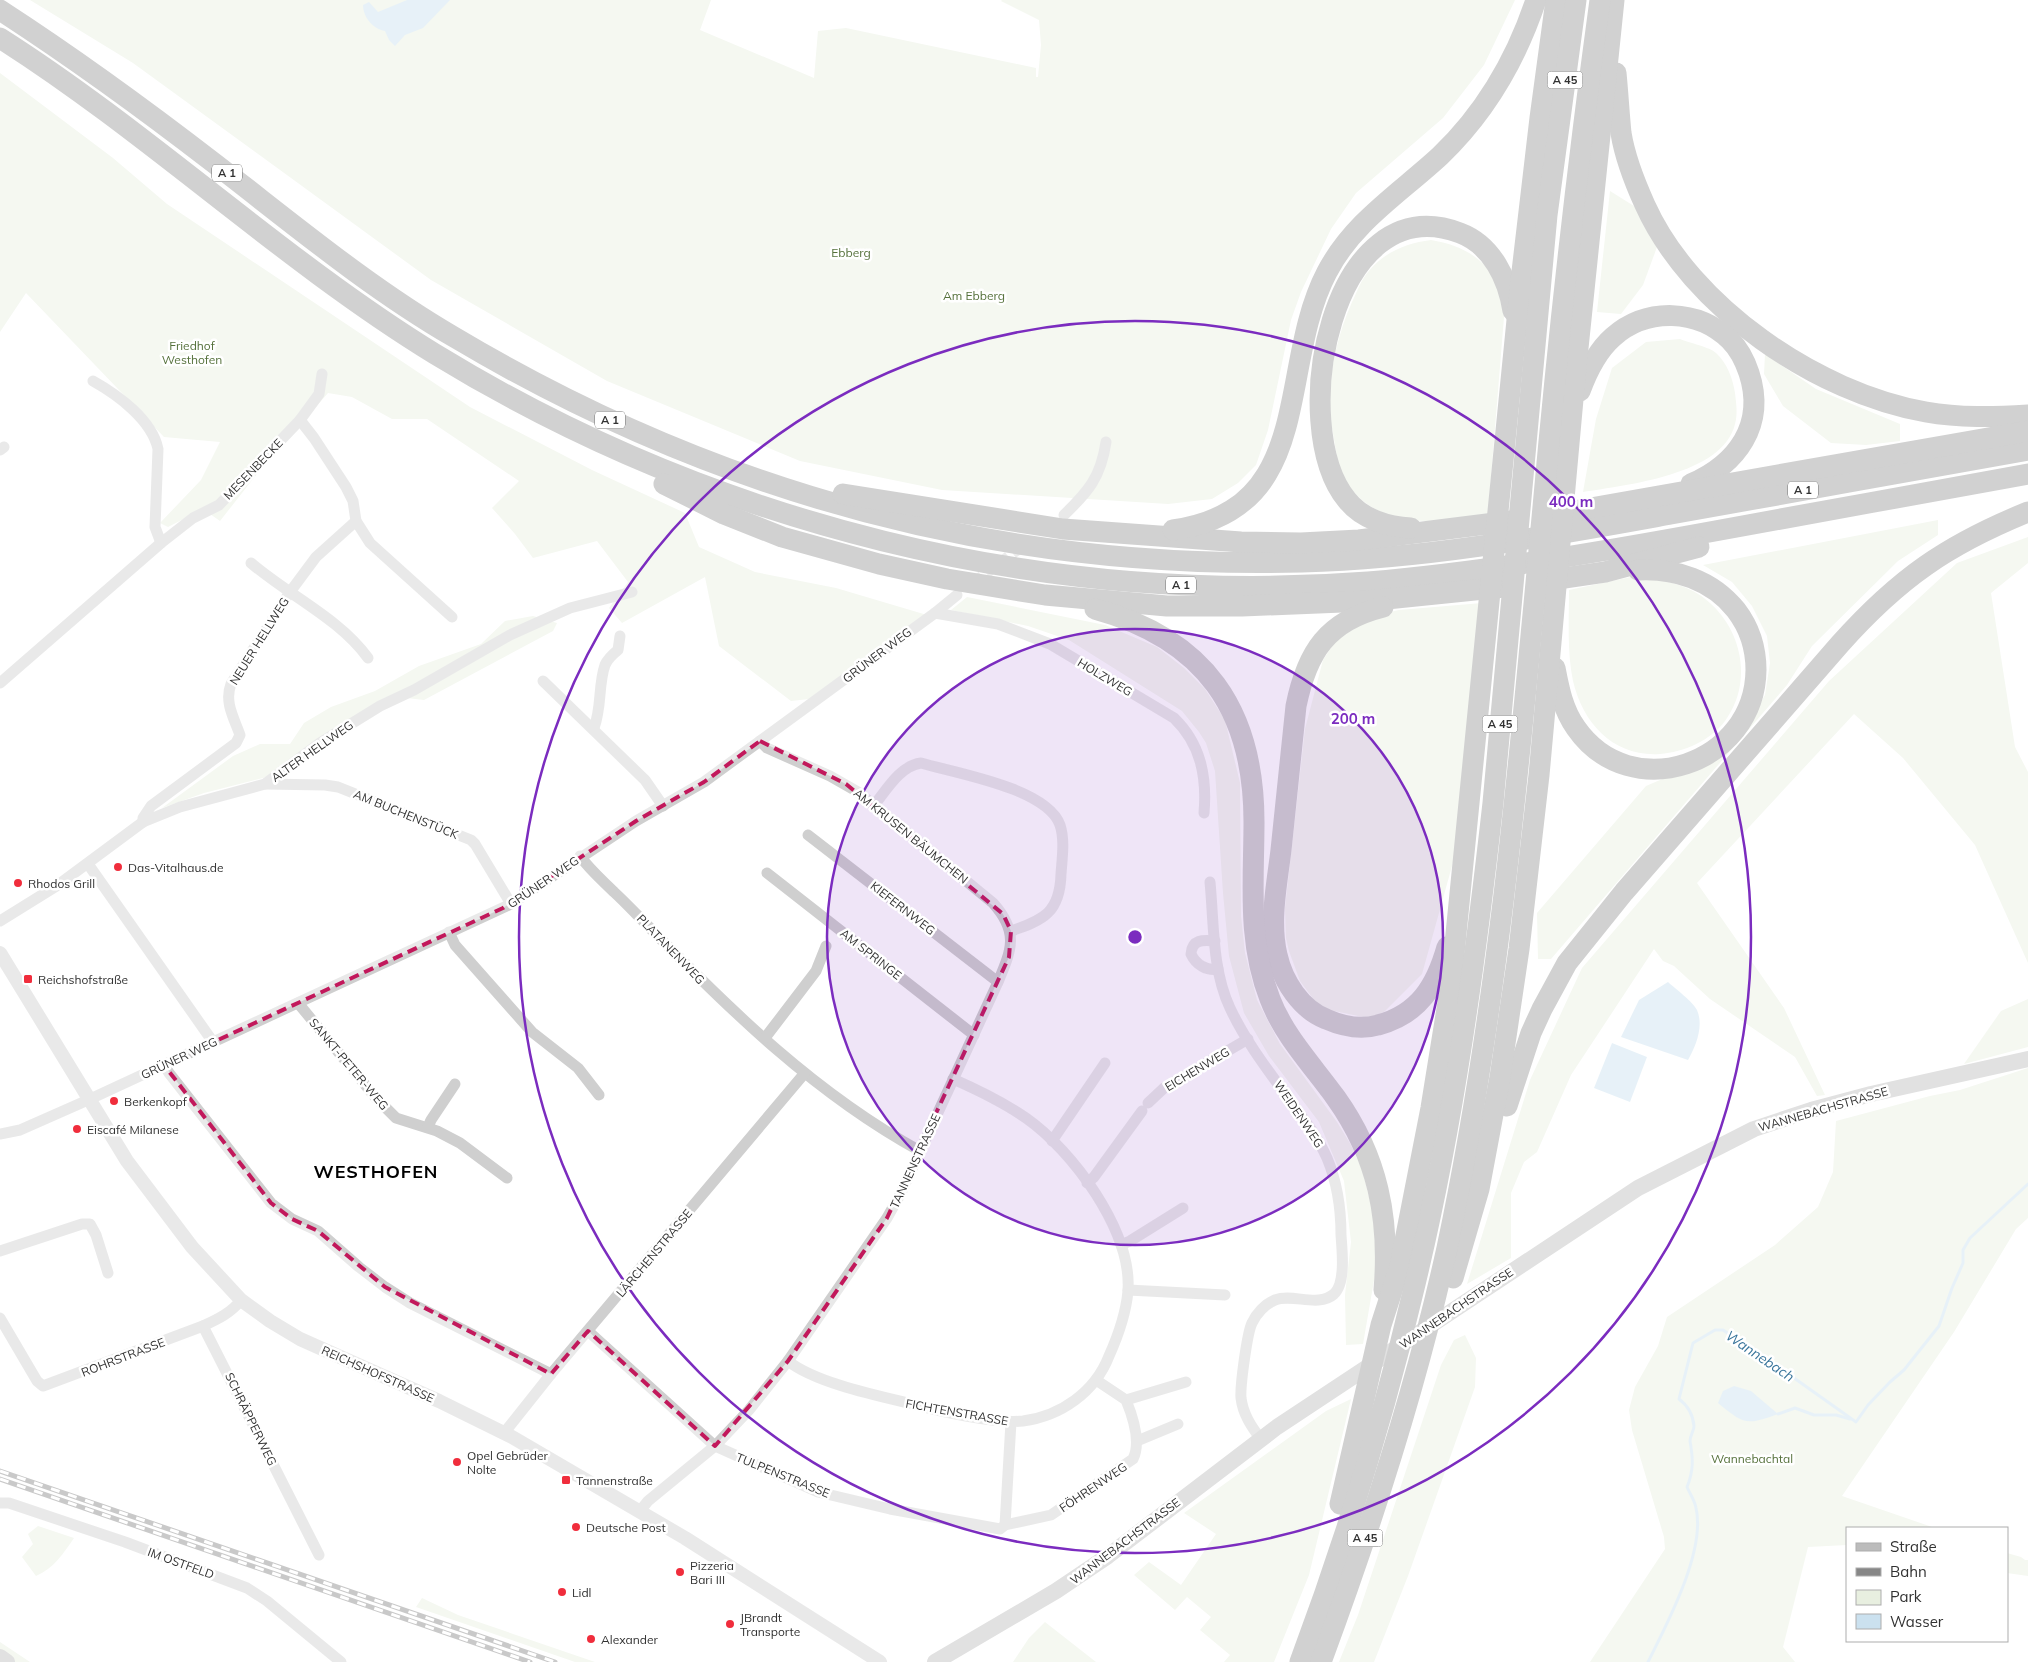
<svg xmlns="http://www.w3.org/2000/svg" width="2028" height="1662" font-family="Mulish,sans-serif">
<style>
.green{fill:#e8efe0}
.water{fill:#cbe1ef}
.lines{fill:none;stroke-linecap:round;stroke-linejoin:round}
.stream{stroke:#cbe1ef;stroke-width:3}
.minor-tunnel{stroke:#d6d6d6;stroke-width:11;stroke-dasharray:11 5.5;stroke-linecap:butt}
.minor{stroke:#cfcfcf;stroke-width:11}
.tertiary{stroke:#cfcfcf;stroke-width:14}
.secondary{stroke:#bcbcbc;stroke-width:16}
.motorway{stroke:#999;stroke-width:21}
.rail-casing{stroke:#878787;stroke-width:5}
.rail{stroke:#fff;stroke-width:3;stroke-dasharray:9;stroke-linecap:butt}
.marked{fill:none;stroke:#c2185b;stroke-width:4;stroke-dasharray:10 6;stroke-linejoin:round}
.ring{fill:none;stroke:#7b2cbf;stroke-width:2.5}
.poi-dot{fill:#f02d3c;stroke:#fff;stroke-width:2}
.labels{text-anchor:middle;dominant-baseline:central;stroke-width:5;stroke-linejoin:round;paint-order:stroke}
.shield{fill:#fff;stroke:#707070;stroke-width:1}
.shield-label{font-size:11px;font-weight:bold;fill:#323232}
.park-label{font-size:12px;fill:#55713b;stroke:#fff}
.street-label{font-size:12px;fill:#323232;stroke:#fff}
.poi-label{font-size:12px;fill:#323232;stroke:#fff;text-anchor:start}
.water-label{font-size:14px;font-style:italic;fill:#39759b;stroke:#fff}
.district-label{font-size:18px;font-weight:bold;letter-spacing:1px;fill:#000;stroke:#fff}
.centre{fill:#7b2cbf;stroke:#fff;stroke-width:2.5}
.ring-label{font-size:15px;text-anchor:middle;font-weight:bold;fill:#7b2cbf;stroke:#fff;stroke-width:5;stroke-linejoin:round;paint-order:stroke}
</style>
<rect width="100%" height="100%" fill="#fff"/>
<g class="green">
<polygon points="30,0 711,0 700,30 814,78 818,31 846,28 1036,68 1036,77 1038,77 1041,45 1039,20 1001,1 1002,0 1515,0 1484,65 1443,118 1356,193 1331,229 1301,292 1291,320 1268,430 1256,465 1238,483 1212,499 1168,504 942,490 800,461 607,381 431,280 133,63"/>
<polygon points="0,73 113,158 167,204 470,407 592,470 685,513 699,547 755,572 836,588 927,615 809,699 791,701 719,646 705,577 622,623 609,608 628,582 597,541 533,558 515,534 492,508 519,481 427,419 392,419 352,397 328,393 253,479 220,521 203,509 168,527 160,523 201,480 220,442 164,437 26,293 0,332"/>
<polygon points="1610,191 1634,206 1657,247 1643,285 1621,314 1597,312"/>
<path d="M1431,240C1474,247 1503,271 1504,317L1488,514C1448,520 1406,529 1370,506C1359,499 1345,484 1340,472C1337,465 1337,454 1335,446C1334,435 1330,423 1330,412C1328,375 1337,336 1352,302C1357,292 1361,280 1368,272C1384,252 1407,243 1431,240Z"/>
<path d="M1680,339C1689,343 1710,347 1716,353C1727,363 1733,379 1735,393C1736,402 1738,414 1735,424C1723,475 1626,485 1583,492L1596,419L1612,368L1646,342Z"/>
<polygon points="1765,354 1816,389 1900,424 1900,441 1866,445 1831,443 1783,406 1764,374"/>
<polygon points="1938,520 1938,535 1898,561 1812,646 1787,685 1551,959 1538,959 1537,913 1646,786 1714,757 1753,715 1765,695 1770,663 1767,636 1752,606 1732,582 1703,565"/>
<polygon points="2028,537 2028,563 1991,593 2015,747 2028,772 2028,963 1975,845 1903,758 1854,714 1697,883 1784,1008 1825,1095 1817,1096 1795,1057 1710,999 1674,966 1663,961 1654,949 1571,1075 1537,1152 1524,1162 1511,1193 1511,1258 1467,1284 1530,1080 1582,968 1829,681 1957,563"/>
<path d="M1631,577C1653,578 1673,581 1693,591C1739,616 1757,678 1725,721C1710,741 1684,752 1660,754C1614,757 1583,724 1573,681C1567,652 1569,620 1569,590Z"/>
<polygon points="967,597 1105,625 1157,647 1184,668 1205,689 1225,720 1240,783 1241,916 1245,953 1257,1000 1280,1044 1337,1122 1351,1145 1363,1172 1374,1218 1376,1269 1363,1344 1346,1345 1345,1295 1351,1242 1344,1181 1319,1122 1269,1056 1244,1013 1229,956 1223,893 1215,771 1206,743 1199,732 1182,711 1069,640 1028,626 951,610"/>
<polygon points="1482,603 1457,848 1422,974 1384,1012 1368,1018 1320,1008 1300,981 1289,951 1286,938 1285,908 1305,729 1323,660 1336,640 1377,615 1399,610"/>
<polygon points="533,616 557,623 553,631 424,700 390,696 271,776 204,793 162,808 233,756 260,744 290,744 304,723 331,707 375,691 419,666 481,644 505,621"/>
<polygon points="2028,999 2028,1047 1964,1064 2001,1011"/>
<polygon points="2028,1068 2028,1218 2016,1229 1954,1332 1842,1496 1935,1528 1847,1528 1847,1545 1808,1547 1783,1647 1795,1662 1590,1662 1665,1549 1664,1537 1632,1430 1629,1410 1635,1387 1658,1346 1667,1317 1775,1245 1818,1207 1833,1172 1836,1121 1930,1096 1960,1090"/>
<polygon points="1465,1335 1476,1358 1475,1387 1408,1576 1374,1662 1339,1662 1358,1615 1441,1365 1454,1340"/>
<polygon points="1351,1399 1309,1575 1274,1662 1224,1662 1230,1655 1200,1630 1211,1617 1187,1597 1175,1610 1134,1575 1149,1562 1181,1585 1216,1534 1184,1513 1326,1411"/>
<path d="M38,1526L74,1538C63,1554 54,1568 36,1576L22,1557L33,1544L28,1534Z"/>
<polygon points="2007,1553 2021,1557 2025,1560 2028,1560 2028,1576 2007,1573"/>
<polygon points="422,1598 458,1615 595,1662 575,1662 416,1607"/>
<polygon points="1045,1622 1096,1662 1013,1662 1029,1638"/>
<polygon points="0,1642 30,1662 0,1662"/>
</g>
<g class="water">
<path d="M407,0H450L423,28L405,35L395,46L389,40L385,31C373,29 363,17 363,5L369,2L378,12Z"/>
<path d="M1668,982C1676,989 1693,1002 1697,1010C1704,1026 1696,1046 1688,1060L1621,1037L1639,1000Z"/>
<polygon points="1612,1043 1647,1057 1630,1102 1594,1088"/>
<path d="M1734,1386L1751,1391L1778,1414C1745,1426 1744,1424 1718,1403L1723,1391Z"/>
</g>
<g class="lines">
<g class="stream">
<polyline points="1778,1414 1795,1408 1814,1415 1836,1415 1850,1419"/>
<path d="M1648,1662C1667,1624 1706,1551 1696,1508C1695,1501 1690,1494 1687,1487C1694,1470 1693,1458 1690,1441C1690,1435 1694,1431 1694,1426C1693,1415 1687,1405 1679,1399L1693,1343L1715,1330H1723L1787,1373L1856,1422L1868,1405L1890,1382L1904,1370L1939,1326L1952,1288L1963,1263V1250L1970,1238L2028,1184"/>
</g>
<polyline class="minor-tunnel" points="973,583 1024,545"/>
<g class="minor">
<path d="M93,381C118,395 152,420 158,449L155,527L161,543"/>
<polyline points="300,420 314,438 346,487 353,501 356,521 370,543 452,617"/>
<polyline points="0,450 4,447"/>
<path d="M1064,515C1088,492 1101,477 1106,442"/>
<path d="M251,563C288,595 339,618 368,658"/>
<path d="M935,613L998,624L1050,644L1174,718C1201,744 1207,777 1204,813"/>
<polyline points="543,681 645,780 663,806"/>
<polyline points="0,683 161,543 193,518 219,505 300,420 319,394 322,374"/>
<path d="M594,728C602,707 598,685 605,665C608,658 613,654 618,650L620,636"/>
<polyline points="265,784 325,785 338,787 471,840 475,844 511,904"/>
<path d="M875,804C887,789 900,766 921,763C955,773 1047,788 1060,825C1065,840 1062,859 1061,874C1060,912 1044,920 1011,931"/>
<path d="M143,822V818L151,806L236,743L240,735C234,718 224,702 231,684L290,592L316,557L356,521"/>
<polyline points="808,835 998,982"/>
<path d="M580,856C590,870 602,880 614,892C626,903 637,915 649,927C731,1011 816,1094 920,1151"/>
<polyline points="88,864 213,1042"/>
<polyline points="767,873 974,1035"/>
<path d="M1210,882C1214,923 1212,970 1230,1008C1244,1038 1264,1065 1283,1091C1299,1113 1316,1133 1327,1158C1337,1182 1341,1209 1341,1235C1342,1250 1346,1283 1334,1294C1318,1308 1293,1293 1275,1300C1265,1304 1256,1314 1252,1323C1247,1333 1240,1387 1241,1398C1243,1414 1251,1426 1260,1438"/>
<polyline points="0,921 58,885 143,822 180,807 265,784 320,743 380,706 414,690 510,635 570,608 632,592"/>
<polyline points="449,932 455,945 532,1032 578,1068 599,1095"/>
<path d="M1215,941C1203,940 1192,939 1191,954C1196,965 1207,971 1218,969"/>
<polyline points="298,1003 376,1098 396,1118 437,1131 460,1143 507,1178"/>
<polyline points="765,1038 816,971 826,946"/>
<polyline points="164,1065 169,1073 271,1203 292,1219 318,1231 359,1267 385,1287 410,1303 551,1374"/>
<polyline points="1148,1103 1164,1088 1248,1039"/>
<polyline points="428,1127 431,1120 455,1084"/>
<polyline points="0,1134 20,1130 88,1100 511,904 636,821 704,782 935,613 957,595"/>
<polyline points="1052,1141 1105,1063"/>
<polyline points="1087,1183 1094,1177 1142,1111"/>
<polyline points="1121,1245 1130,1241 1183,1208"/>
<polyline points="0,1251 82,1224 90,1224 96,1235 108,1273"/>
<polyline points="1128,1290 1225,1295"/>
<path d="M241,1300C231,1313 218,1319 203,1326L319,1555"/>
<polyline points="0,1318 37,1381 43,1386 203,1326"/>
<polyline points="588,1331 715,1446 818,1492 890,1509 1000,1529 1005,1525 1011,1422"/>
<path d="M788,1361C814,1382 874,1395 908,1403C938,1411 994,1424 1023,1421C1061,1416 1095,1392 1109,1356C1118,1336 1126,1313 1128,1291C1132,1231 1073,1151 1026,1118C1003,1102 978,1090 953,1079"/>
<polyline points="1126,1400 1186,1382"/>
<polyline points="504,1433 551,1374 804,1074"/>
<polyline points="1137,1441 1178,1424"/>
<polyline points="0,1503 9,1503 125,1542 247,1588 267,1601 341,1662"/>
<path d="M640,1511L648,1501L715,1446L749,1410L788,1361L887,1218L901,1193L998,982C1012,949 1019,932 993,903L858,792L830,776L767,748L760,741"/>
<path d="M1005,1525L1051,1515L1133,1459C1141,1443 1133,1417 1126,1400L1096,1380"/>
</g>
<polyline class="tertiary" points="0,953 127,1161 192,1247 241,1300 270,1321 300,1339 439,1401 512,1437 685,1538 880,1662"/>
<g class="secondary">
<polyline points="0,1657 7,1662"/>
<polyline points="935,1662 1056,1591 1108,1556 1277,1427 1638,1188 1754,1129 1811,1110 1871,1094 2028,1059"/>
</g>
<g class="motorway">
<path d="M0,10C74,58 144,109 214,163C292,223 368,287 454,337C716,493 996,570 1302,562C1426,559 1549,536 1671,514C1790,493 1909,471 2028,450"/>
<path d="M0,38C151,134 282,260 435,354C713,524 1042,607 1368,582C1485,572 1600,552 1715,531C1819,512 1924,493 2028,474"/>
<path d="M1616,73C1618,93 1619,113 1621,133C1625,158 1635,183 1645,205C1691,307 1817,393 1926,412C1960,418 1994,417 2028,415"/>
<path d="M1580,391C1587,372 1597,351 1613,337C1647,307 1698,309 1730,340C1739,349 1745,361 1749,373C1766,425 1737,464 1691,484"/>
<polyline points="664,484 724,514 782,537 879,564 947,579 1045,595 1167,606 1242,606 1367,601 1504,587"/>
<polyline points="843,494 1063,529 1241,542 1301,543 1359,540 1511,521"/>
<polyline points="1551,515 2028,431"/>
<path d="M1411,528C1388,527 1362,519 1347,500C1286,426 1331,184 1460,233C1492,245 1508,279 1513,311"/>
<path d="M1173,530C1318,509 1276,369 1327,272C1353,222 1400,193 1440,156C1486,112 1516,60 1536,0"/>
<polyline points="1544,581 1605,572 1699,547"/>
<path d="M1383,607C1327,621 1307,652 1296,706C1291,754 1286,802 1281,850C1277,884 1269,921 1277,955C1283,982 1301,1009 1326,1019C1342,1026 1361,1030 1378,1025C1419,1014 1436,986 1447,947"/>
<path d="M1095,609C1205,639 1254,710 1254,822C1254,882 1247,941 1270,999C1284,1036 1313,1066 1336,1098C1378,1157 1390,1219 1384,1290"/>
<path d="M1555,668C1559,689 1563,710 1576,728C1631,807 1755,764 1756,670C1756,648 1749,627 1736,610C1712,580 1675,568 1638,570"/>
<path d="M1507,1106L1531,1033L1542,1009L1567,963L1624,892L1840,644C1899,578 1947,545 2028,512"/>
<polyline points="1453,1278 1479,1189 1500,1077 1519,949 1539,775 1575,377 1614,0"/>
<polyline points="1340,1504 1381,1325 1400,1266 1431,1108 1451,984 1521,280 1540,118 1556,0"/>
<path d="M1300,1662C1346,1539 1385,1412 1415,1284C1453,1126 1475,964 1493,803L1547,215L1576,0"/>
<path d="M1321,1662C1371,1527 1416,1389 1447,1248C1499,1003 1520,755 1543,507C1558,337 1577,169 1600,0"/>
</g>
<g class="rail-casing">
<g id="rail">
<polyline points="0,1471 555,1662"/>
<polyline points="0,1479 530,1662"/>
</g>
</g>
<use href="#rail" class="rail"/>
</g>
<path d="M0 0H2028V1662H0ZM760,741L846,784L1003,914L1011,931L1009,957L887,1218L788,1361L715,1446L588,1331L551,1374L385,1287L318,1231L292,1219L271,1203L164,1065L503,908L636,821L704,782Z" fill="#fff" fill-opacity=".55" fill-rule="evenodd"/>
<path class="marked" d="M760,741L846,784L1003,914L1011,931L1009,957L887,1218L788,1361L715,1446L588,1331L551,1374L385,1287L318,1231L292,1219L271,1203L164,1065L503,908L636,821L704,782Z"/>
<circle cx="1135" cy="937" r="308" fill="#7b2cbf" fill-opacity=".12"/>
<g class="ring">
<circle cx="1135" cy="937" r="308"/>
<circle cx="1135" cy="937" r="616"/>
</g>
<g class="poi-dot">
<circle cx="118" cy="867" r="5"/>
<circle cx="18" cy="883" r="5"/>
<rect x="23" y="974" width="10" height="10" rx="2.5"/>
<circle cx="114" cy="1101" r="5"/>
<circle cx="77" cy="1129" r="5"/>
<circle cx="457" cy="1462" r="5"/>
<rect x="561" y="1475" width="10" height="10" rx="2.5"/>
<circle cx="576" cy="1527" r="5"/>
<circle cx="680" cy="1572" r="5"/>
<circle cx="562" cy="1592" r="5"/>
<circle cx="730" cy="1624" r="5"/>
<circle cx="591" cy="1639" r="5"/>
</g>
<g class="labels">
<g class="shield">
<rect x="1547.5" y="71.5" width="35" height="17" rx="4"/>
<rect x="212" y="164.5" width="30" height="17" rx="4"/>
<rect x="595" y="411.5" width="30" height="17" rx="4"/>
<rect x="1788" y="481.5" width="30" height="17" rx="4"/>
<rect x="1166" y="576.5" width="30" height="17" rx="4"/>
<rect x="1482.5" y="715.5" width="35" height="17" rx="4"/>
<rect x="1347.5" y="1529.5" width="35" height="17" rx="4"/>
</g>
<g class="shield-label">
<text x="1565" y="80">A 45</text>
<text x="227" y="173">A 1</text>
<text x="610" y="420">A 1</text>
<text x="1803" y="490">A 1</text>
<text x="1181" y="585">A 1</text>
<text x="1500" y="724">A 45</text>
<text x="1365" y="1538">A 45</text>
</g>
<g class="park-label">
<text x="851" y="252">Ebberg</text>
<text x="974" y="295">Am Ebberg</text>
<text x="192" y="345">Friedhof<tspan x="192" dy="14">Westhofen</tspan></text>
<text x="1752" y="1458">Wannebachtal</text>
</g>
<g class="street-label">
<text transform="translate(253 469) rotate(-46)">MESENBECKE</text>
<text transform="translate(259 641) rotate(-58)">NEUER HELLWEG</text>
<text transform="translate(877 655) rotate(-37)">GRÜNER WEG</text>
<text transform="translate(1105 677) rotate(31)">HOLZWEG</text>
<text transform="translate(312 751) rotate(-35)">ALTER HELLWEG</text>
<text transform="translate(406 814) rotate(22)">AM BUCHENSTÜCK</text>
<text transform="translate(911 836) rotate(39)">AM KRUSEN BÄUMCHEN</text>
<text transform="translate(543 882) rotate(-34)">GRÜNER WEG</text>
<text transform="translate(903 908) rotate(38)">KIEFERNWEG</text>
<text transform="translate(671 949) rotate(46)">PLATANENWEG</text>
<text transform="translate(871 954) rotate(38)">AM SPRINGE</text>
<text transform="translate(179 1058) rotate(-25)">GRÜNER WEG</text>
<text transform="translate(349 1064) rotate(50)">SANKT-PETER-WEG</text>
<text transform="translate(1197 1069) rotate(-31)">EICHENWEG</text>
<text transform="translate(1823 1109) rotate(-16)">WANNEBACHSTRASSE</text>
<text transform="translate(1299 1114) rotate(56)">WEIDENWEG</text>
<text transform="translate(915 1161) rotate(-65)">TANNENSTRASSE</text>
<text transform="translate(654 1253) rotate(-50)">LÄRCHENSTRASSE</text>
<text transform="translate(1456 1308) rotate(-34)">WANNEBACHSTRASSE</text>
<text transform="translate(123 1357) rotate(-21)">ROHRSTRASSE</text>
<text transform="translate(378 1374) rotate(24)">REICHSHOFSTRASSE</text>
<text transform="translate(957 1412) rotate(10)">FICHTENSTRASSE</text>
<text transform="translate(251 1419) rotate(64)">SCHRÄPPERWEG</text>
<text transform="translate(783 1475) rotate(22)">TULPENSTRASSE</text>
<text transform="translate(1093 1487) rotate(-34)">FÖHRENWEG</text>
<text transform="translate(1125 1541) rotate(-37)">WANNEBACHSTRASSE</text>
<text transform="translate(181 1563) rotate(20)">IM OSTFELD</text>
</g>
<g class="poi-label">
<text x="128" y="867">Das-Vitalhaus.de</text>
<text x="28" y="883">Rhodos Grill</text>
<text x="38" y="979">Reichshofstraße</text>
<text x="124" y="1101">Berkenkopf</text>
<text x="87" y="1129">Eiscafé Milanese</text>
<text x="467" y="1455">Opel Gebrüder<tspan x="467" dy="14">Nolte</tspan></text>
<text x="576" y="1480">Tannenstraße</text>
<text x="586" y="1527">Deutsche Post</text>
<text x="690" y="1565">Pizzeria<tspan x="690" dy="14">Bari III</tspan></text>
<text x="572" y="1592">Lidl</text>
<text x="740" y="1617">JBrandt<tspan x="740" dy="14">Transporte</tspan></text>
<text x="601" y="1639">Alexander</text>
</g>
<g class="water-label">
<text transform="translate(1760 1356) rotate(34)">Wannebach</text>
</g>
<g class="district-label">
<text x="376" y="1171">WESTHOFEN</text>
</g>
</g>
<circle cx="1135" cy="937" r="8" class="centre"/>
<g class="ring-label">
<text x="1571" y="507">400 m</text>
<text x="1353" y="724">200 m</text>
</g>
<rect x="1846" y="1527" width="162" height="115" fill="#ffffff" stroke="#adadad"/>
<rect x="1856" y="1543" width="25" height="8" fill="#bcbcbc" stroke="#adadad"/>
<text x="1890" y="1552" font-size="15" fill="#323232">Straße</text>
<rect x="1856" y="1568" width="25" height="8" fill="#878787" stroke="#adadad"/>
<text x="1890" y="1577" font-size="15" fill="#323232">Bahn</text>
<rect x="1856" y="1590" width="25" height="15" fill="#e8efe0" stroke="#adadad"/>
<text x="1890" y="1602" font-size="15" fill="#323232">Park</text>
<rect x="1856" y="1614" width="25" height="15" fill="#cbe1ef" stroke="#adadad"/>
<text x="1890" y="1627" font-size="15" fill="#323232">Wasser</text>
</svg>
